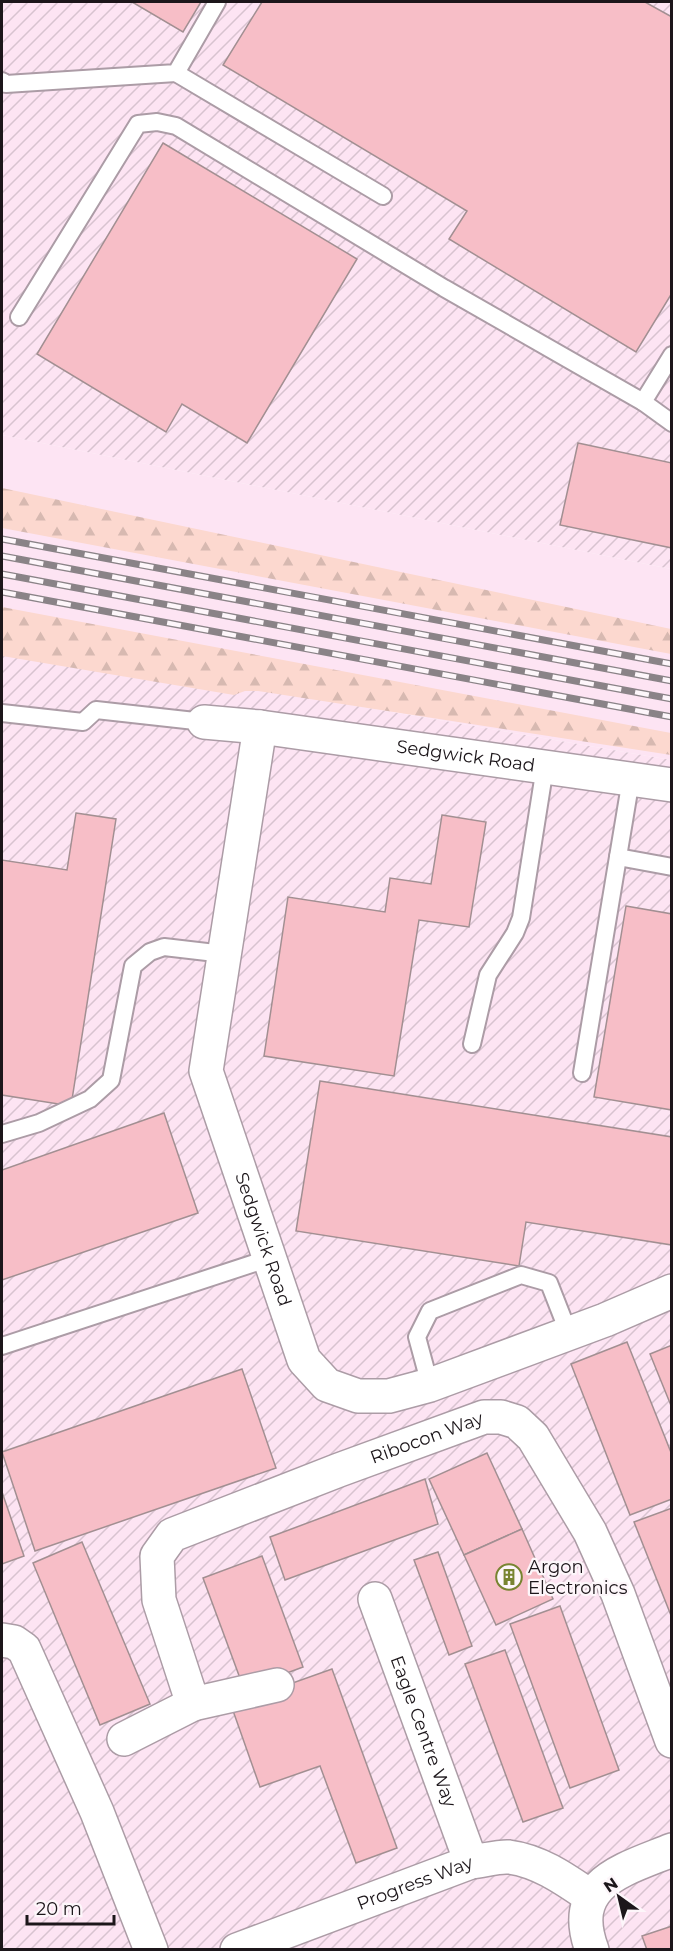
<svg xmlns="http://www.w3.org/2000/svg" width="673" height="1951" font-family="Montserrat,sans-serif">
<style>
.built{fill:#fde4f3}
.industrial{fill:url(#industrial-furrows)}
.forest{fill:url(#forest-firs)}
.building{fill:#f7bec7;stroke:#a28f92;stroke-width:1.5}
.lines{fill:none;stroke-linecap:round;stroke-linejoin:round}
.lane-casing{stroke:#ac9ca6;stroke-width:20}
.street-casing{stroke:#ac9ca6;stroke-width:36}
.lane{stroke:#fff;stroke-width:16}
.street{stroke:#fff;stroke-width:33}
.rail-casing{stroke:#8a8387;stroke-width:7}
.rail{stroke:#fdf6fa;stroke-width:4.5;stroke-dasharray:14;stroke-linecap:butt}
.labels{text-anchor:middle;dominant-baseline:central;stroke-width:4.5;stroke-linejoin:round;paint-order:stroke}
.street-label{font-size:18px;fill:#1c161a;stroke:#fdf6fa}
.poi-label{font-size:18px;fill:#1c161a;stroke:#fdf6fa;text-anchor:start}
</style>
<defs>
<pattern id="industrial-furrows" width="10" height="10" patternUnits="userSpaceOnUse" patternTransform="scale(1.5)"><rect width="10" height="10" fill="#fde4f3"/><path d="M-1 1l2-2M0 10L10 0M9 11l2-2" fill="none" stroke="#d8c3d0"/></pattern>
<pattern id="forest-firs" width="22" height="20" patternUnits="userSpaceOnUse" patternTransform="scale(1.5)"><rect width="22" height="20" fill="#fcd8cf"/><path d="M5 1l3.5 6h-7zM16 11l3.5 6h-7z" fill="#d7b9b1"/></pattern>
</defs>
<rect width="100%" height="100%" fill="#fdf6fa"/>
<polygon class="built" points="2,435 671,569 671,760 2,645"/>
<g class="industrial">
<polygon points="2,2 671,2 671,569 2,435"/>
<polygon points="2,645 671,760 671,1949 2,1949"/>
</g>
<g class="forest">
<polygon points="2,488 671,629 671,654 2,528"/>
<polygon points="2,607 671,733 671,755 258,691 245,691 234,695 2,656"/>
</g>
<g class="building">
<polygon points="132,2 201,2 183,32"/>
<polygon points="262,2 645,2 672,17 672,293 636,352 449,239 467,211 223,65"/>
<polygon points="163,143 357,259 247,443 182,404 166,432 37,354"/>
<polygon points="578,443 672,463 672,548 560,525"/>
<polygon points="76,813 116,819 71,1106 2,1095 2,860 67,870"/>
<polygon points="442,815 486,822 469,927 419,920 394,1076 264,1056 288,897 385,912 390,878 431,884"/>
<polygon points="626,906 672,914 672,1110 594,1097"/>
<polygon points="320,1081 672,1137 672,1245 526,1222 519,1266 296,1231"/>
<polygon points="164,1113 198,1213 2,1280 2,1170"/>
<polygon points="627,1342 672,1455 672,1499 630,1515 571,1364"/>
<polygon points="672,1345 672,1408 650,1354"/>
<polygon points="242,1369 276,1468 35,1551 2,1452"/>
<polygon points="487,1453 522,1529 464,1555 429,1479"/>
<polygon points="425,1479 438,1524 285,1580 270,1537"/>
<polygon points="2,1492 24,1556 2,1564"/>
<polygon points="672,1508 672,1618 634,1522"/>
<polygon points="522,1529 553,1599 496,1625 464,1555"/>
<polygon points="82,1542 150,1704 100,1725 33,1563"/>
<polygon points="438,1552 472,1646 449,1655 414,1560"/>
<polygon points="262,1556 303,1667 244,1689 203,1578"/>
<polygon points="560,1606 619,1770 570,1788 510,1624"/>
<polygon points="505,1650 563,1808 523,1822 465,1664"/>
<polygon points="332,1669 397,1848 356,1863 320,1766 260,1787 231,1705"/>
<polygon points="672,1926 672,1950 647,1950 642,1936"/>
</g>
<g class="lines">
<g class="lane-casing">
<g id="lane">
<polyline points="176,73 383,196"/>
<polyline points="2,81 6,84 176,73 217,2"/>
<polyline points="19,317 138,124 157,122 176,126 444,288 643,402"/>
<polyline points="672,355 643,402 672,423"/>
<polyline points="2,713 83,722 96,710 204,722"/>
<polyline points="618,857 672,867"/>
<polyline points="472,1044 488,975 515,933 521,918 545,767"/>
<polyline points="582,1073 631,779"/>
<polyline points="2,1134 39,1123 90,1099 111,1080 133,966 150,952 164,947 224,954"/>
<polyline points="2,1346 270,1258"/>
<polyline points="430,1385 417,1337 430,1311 521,1275 549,1283 569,1334"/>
</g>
</g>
<g class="street-casing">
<g id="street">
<path id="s1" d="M204,722L260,727L672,785"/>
<path id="s2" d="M260,727L206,1071L304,1360L327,1385L358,1396H389L430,1385L605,1320L672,1291"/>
<path id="s3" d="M375,1599L471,1862"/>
<polyline points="2,1640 14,1642 24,1649 97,1812 151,1950"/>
<path id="s4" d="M277,1685L193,1704L159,1600L157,1556L172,1535L339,1470L484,1417H501L517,1422L533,1437L590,1532L618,1594L672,1741"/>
<polyline points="124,1739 193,1704"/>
<path id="s5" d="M237,1950L471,1862C483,1861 498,1856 509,1857C540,1861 566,1880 591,1897"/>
<path d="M592,1950C567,1883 623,1870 672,1850"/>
</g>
</g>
<use href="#lane" class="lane"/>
<use href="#street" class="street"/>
<g class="rail-casing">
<g id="rail">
<polyline points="2,539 672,664"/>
<polyline points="2,556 672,681"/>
<polyline points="2,574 672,699"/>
<polyline points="2,592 672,717"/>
</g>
</g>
<use href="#rail" class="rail"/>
</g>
<defs>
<g id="building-ring" transform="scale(1.35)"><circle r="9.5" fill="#fdf6fa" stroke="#788431" stroke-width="1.5"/><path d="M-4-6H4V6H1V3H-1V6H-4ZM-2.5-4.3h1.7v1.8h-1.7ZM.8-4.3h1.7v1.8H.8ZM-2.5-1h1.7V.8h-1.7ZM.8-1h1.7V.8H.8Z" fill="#788431"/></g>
</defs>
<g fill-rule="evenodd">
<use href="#building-ring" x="509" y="1577"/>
</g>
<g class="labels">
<g class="street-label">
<text stroke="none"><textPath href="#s1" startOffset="264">Sedgwick Road</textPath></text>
<text stroke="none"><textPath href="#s2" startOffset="526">Sedgwick Road</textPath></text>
<text stroke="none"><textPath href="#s4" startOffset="538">Ribocon Way</textPath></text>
<text stroke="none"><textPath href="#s3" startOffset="141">Eagle Centre Way</textPath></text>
<text stroke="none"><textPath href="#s5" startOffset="190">Progress Way</textPath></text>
</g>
<g class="poi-label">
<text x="528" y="1567">Argon<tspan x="528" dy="21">Electronics</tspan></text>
</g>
</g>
<rect width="673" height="1951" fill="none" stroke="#1c161a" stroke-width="6"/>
<g transform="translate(619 1897) rotate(326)" stroke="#fdf6fa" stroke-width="4.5" paint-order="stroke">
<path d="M0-4.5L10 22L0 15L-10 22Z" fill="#1c161a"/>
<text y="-9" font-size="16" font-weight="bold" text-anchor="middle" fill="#1c161a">N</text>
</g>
<path d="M27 1915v9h87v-9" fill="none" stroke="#1c161a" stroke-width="3"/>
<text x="36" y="1915" font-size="18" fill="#1c161a" stroke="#fdf6fa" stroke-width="4.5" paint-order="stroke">20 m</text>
</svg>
